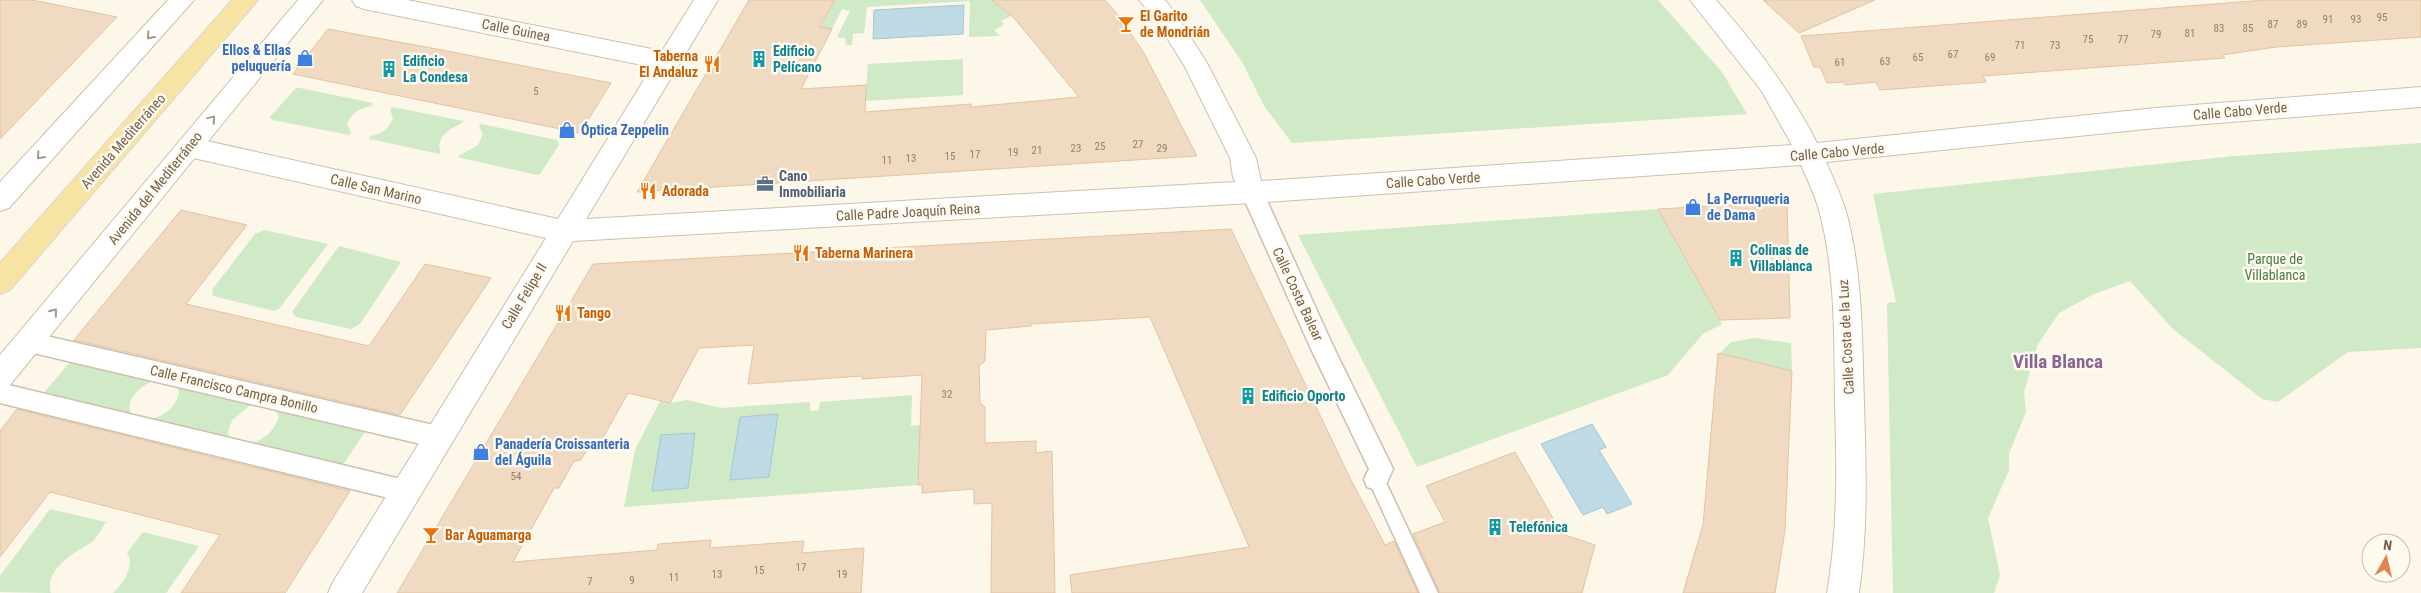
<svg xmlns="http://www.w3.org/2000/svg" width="2421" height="593" font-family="'Roboto Condensed',sans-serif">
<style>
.green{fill:#d0e9c7}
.water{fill:#bddae5;stroke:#a4c7d6}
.building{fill:#f0dac1;stroke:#e2c3a2}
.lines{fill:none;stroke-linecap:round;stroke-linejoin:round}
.service-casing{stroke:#cdc0af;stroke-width:3}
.pedestrian-casing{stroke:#cdc0af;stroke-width:3}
.minor-casing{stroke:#cdc0af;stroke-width:2}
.tertiary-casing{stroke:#cdc0af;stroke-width:2}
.primary-casing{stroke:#dbd6d1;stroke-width:2}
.service{fill:#fff;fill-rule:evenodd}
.pedestrian{fill:#fff;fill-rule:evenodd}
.minor{fill:#fff;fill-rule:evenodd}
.tertiary{fill:#fff;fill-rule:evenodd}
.primary{fill:#f7e4a4;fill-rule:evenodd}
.oneway{stroke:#a5988b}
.labels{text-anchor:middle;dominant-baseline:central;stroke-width:5;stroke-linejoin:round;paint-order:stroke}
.number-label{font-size:11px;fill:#947f6a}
.food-label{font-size:14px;font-weight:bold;fill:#c56008;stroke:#fefaef;text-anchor:start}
.street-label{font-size:14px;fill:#75614d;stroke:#fefaef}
.shop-label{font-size:14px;font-weight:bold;fill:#366cbe;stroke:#fefaef;text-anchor:start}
.culture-label{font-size:14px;font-weight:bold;fill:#0d838f;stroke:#fefaef;text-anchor:start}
.service-label{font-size:14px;font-weight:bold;fill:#4e5e75;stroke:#fefaef;text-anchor:start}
.park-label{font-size:14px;fill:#4d7a45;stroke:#fefaef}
.district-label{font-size:19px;font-weight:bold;fill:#896591;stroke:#fefaef}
</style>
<rect width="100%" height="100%" fill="#fcf7e8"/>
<g class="green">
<polygon points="835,0 992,0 1011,16 1001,21 1004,25 994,30 1000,36 969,37 970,1 867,7 864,33 853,34 852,45 846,45 845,38 837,37 850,11 842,9 832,29 821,27"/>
<polygon points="1200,0 1658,0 1722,72 1747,114 1292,143 1264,106 1242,62"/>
<polygon points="963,59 963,95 865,101 868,64"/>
<path d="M296,88H300L373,103L372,106C360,108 352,112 347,124L351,133L349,135L272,120L270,117Z"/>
<path d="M392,107L464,121C456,128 443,130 440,142C438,147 441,149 440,154L369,139L370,136C381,135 389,129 393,118L390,110Z"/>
<polygon points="481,124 557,140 559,145 540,174 537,175 457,157 478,145 483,134 479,126"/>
<polygon points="2421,143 2421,348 2348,352 2278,402 2262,399 2173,329 2130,281 2094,294 2059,313 2038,344 2024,392 2026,412 2009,453 2009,470 1988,518 2000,575 1994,593 1893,593 1887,303 1896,302 1873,194 2235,156"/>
<polygon points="1658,209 1722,324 1703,334 1668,375 1417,467 1298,235"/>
<polygon points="264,230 328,244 279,309 274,311 213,296 212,290 255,234"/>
<polygon points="339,246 401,262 360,324 351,329 296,317 292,312"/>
<polygon points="1754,338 1791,343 1792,371 1718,355 1731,342"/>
<path d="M71,361L153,381C141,386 123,400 132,415L42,395Z"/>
<path d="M176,385L253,403L232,420L228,432L230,438L149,420C164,416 176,408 179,392Z"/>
<polygon points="912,395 911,426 921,425 918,485 624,507 635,450 660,401 670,403 687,400 721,408 810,402 810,411 819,410 820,402"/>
<path d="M274,407L365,428V432L340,469L250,444C264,440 274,431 279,417Z"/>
<path d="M50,509L106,522C101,529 96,541 89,544C73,553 44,570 51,593L0,592V576Z"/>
<path d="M143,532L199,546L166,593H113C122,586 136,564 127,553Z"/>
</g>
<g class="water">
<polygon points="964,5 963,34 873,39 874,10"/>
<polygon points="778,414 769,477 730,480 740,417"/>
<polygon points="1592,424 1606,447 1599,450 1632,504 1607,514 1603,507 1583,515 1541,444"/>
<polygon points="695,433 688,488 652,491 661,435"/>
</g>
<g class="building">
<polygon points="0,0 32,0 117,17 0,139"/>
<polygon points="749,0 835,0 820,27 832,29 801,89 866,85 865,112 971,104 971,107 1079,97 1014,18 992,0 1105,0 1119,16 1144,53 1197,156 637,192"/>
<polygon points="1763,0 1875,0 1799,33"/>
<polygon points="2265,0 2421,0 2421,37 2276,47 2222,55 2225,58 1983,76 1986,82 1880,90 1876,82 1845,85 1843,82 1827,83 1820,67 1814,67 1801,36"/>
<polygon points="328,29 442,50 611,83 580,133 293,74"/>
<polygon points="1787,202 1790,318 1720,320 1658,209"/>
<polygon points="181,210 247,225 186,304 369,346 425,264 491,278 400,415 74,340"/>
<polygon points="1231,229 1350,478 1385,545 1394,541 1418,593 1072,593 1070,575 1249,547 1150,317 1031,324 1031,326 986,330 985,361 979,366 980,403 985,407 985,443 1036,441 1036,453 1052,451 1055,593 991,593 992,503 974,504 974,489 922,493 922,485 918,485 922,375 862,379 862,376 748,384 754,345 699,348 670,403 628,393 596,450 586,451 581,460 574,461 559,488 554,488 513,562 657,550 658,544 711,540 710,548 804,541 802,553 864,548 861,593 397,593 593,264"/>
<polygon points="1718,353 1792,371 1785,530 1775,593 1683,593 1703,525"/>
<polygon points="17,409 350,491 285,593 181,593 220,535 50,492 0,557 0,431"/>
<polygon points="1515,452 1562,534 1595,545 1582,593 1440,593 1413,534 1445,522 1426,486"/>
</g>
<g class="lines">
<g class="service-casing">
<polygon id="service" points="1376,471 1382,474 1438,593 1420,593 1368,479 1370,474"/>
</g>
<g class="pedestrian-casing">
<g id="pedestrian">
<polygon points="1252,183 1260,186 1263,192 1333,346 1393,469 1385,487 1376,490 1367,487 1364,479 1369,469 1311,349 1241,192 1244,186"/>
<polygon points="29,332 438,426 446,429 450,437 446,445 438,448 29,352 21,349 18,342 21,335"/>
<polygon points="0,383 405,480 414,483 417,491 414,499 405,502 0,403"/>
</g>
</g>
<g class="minor-casing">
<polygon id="minor" points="352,0 407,0 662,51 694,0 718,0 586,219 1252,181 1261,185 1265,192 1261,199 1252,203 573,241 362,593 328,593 333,582 546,238 189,157 180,154 176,147 180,140 189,137 558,219 652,67 364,9 356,6"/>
</g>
<g class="tertiary-casing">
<g id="tertiary">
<polygon points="168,0 194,0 9,208 0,211 0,182"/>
<polygon points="298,0 323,0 10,385 0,389 0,355"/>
<path d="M1139,0H1165L1175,13L1207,63L1256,158L1261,181L1792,145L1761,90L1690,0H1716C1755,44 1790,90 1817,143L2156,108L2421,87V107L2156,128L1826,162C1834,180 1842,197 1847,215C1863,276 1862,342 1864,404C1866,467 1868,530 1859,593H1827C1838,530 1837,467 1835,404C1834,341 1836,275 1820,214C1816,197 1808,181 1801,165L1252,203L1243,199L1233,177L1230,158L1185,67L1159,25Z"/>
</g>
</g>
<g class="primary-casing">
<polygon id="primary" points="232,0 258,0 10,290 0,294 0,263"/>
</g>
<use href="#service" class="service"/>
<use href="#pedestrian" class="pedestrian"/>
<use href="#minor" class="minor"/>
<use href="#tertiary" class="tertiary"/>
<use href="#primary" class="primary"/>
</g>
<defs><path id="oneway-chevron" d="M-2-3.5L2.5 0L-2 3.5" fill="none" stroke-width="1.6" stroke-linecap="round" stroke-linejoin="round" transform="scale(1.25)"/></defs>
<g class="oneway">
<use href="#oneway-chevron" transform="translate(150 36) rotate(132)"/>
<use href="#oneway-chevron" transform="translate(212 119) rotate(-50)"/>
<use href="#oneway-chevron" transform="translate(40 156) rotate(132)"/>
<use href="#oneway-chevron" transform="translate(54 312) rotate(-51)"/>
</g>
<defs>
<g id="bar-bare" transform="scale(1.35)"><path d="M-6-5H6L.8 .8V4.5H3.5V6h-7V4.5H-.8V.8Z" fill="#e8710a" stroke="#fefaef" stroke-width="2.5" paint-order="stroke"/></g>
<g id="shop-bare" transform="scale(1.35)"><path d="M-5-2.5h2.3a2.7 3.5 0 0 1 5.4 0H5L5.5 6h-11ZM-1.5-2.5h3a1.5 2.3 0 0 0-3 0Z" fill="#3f7fe0" stroke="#fefaef" stroke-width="2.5" paint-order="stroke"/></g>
<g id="building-bare" transform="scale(1.35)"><path d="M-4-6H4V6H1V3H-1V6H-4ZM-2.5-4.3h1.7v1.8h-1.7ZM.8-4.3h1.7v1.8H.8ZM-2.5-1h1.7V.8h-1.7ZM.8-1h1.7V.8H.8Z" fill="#0f9aa8" stroke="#fefaef" stroke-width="2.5" paint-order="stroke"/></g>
<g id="restaurant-bare" transform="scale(1.35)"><path d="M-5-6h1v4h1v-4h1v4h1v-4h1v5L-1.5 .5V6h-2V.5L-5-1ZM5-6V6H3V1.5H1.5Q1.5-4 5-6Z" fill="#e8710a" stroke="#fefaef" stroke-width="2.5" paint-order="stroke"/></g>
<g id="office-bare" transform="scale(1.35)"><path d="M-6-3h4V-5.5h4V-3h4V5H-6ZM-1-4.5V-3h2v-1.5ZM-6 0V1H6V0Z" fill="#5c6f8a" stroke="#fefaef" stroke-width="2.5" paint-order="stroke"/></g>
</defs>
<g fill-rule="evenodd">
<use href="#bar-bare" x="1126" y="24"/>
<use href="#shop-bare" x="305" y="58"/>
<use href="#building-bare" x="759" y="59"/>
<use href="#restaurant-bare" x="712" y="64"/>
<use href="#building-bare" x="389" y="69"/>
<use href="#shop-bare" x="567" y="130"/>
<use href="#office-bare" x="765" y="184"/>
<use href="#restaurant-bare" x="648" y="191"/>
<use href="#shop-bare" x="1693" y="207"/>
<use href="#restaurant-bare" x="801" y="253"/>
<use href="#building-bare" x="1736" y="258"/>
<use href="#restaurant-bare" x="563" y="313"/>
<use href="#building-bare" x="1248" y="396"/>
<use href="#shop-bare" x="481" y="452"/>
<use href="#building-bare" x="1495" y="527"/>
<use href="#bar-bare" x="431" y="535"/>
</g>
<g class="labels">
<g class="number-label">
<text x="2382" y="17">95</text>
<text x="2328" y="19">91</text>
<text x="2356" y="19">93</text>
<text x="2273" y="24">87</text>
<text x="2302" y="24">89</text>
<text x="2219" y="28">83</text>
<text x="2248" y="28">85</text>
<text x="2190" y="33">81</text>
<text x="2156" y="34">79</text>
<text x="2088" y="39">75</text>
<text x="2123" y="39">77</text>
<text x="2020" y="45">71</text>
<text x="2055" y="45">73</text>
<text x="1953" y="54">67</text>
<text x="1918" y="57">65</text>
<text x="1990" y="57">69</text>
<text x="1885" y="61">63</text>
<text x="1840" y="62">61</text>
<text x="536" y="91">5</text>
<text x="1138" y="144">27</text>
<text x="1100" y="146">25</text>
<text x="1076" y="148">23</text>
<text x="1162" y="148">29</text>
<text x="1037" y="150">21</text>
<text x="1013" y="152">19</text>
<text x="975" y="154">17</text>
<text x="950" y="156">15</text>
<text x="911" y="158">13</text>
<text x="887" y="160">11</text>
<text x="947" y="394">32</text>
<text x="516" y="476">54</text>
<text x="801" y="567">17</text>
<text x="759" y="570">15</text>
<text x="717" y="574">13</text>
<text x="842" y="574">19</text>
<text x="674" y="577">11</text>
<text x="632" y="580">9</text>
<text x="590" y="581">7</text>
</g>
<g class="food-label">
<text x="1140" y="16">El Garito<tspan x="1140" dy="16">de Mondrián</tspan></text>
<text x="698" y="56" text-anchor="end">Taberna<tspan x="698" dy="16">El Andaluz</tspan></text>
<text x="662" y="191">Adorada</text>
<text x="815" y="253">Taberna Marinera</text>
<text x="577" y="313">Tango</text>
<text x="445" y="535">Bar Aguamarga</text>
</g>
<g class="street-label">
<text transform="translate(516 30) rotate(11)">Calle Guinea</text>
<text transform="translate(2240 111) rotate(-5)">Calle Cabo Verde</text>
<text transform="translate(123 141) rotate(-49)">Avenida Mediterráneo</text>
<text transform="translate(1837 152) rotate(-5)">Calle Cabo Verde</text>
<text transform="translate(1433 180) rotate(-4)">Calle Cabo Verde</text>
<text transform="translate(155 188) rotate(-51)">Avenida del Mediterráneo</text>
<text transform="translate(376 189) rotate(13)">Calle San Marino</text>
<text transform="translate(908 212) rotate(-3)">Calle Padre Joaquín Reina</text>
<text transform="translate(1298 294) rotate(65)">Calle Costa Balear</text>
<text transform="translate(524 296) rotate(-59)">Calle Felipe II</text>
<text transform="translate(1846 337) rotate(-93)">Calle Costa de la Luz</text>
<text transform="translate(234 389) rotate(13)">Calle Francisco Campra Bonillo</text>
</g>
<g class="shop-label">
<text x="291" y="50" text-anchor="end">Ellos &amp; Ellas<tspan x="291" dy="16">peluquería</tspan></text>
<text x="581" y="130">Óptica Zeppelin</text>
<text x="1707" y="199">La Perruqueria<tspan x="1707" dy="16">de Dama</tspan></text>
<text x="495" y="444">Panadería Croissanteria<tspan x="495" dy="16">del Águila</tspan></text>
</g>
<g class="culture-label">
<text x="773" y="51">Edificio<tspan x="773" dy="16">Pelícano</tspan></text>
<text x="403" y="61">Edificio<tspan x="403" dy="16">La Condesa</tspan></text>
<text x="1750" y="250">Colinas de<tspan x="1750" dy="16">Villablanca</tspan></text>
<text x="1262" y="396">Edificio Oporto</text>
<text x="1509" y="527">Telefónica</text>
</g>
<g class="service-label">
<text x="779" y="176">Cano<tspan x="779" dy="16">Inmobiliaria</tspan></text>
</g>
<g class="park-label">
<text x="2275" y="259">Parque de<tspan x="2275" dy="16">Villablanca</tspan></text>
</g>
<g class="district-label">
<text x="2058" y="361">Villa Blanca</text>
</g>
</g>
<g transform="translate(2386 558) rotate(8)"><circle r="24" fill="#fefaef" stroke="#c7bdae"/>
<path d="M0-4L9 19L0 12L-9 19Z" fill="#e08653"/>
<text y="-8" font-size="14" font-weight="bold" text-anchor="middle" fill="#75614d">N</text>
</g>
</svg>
